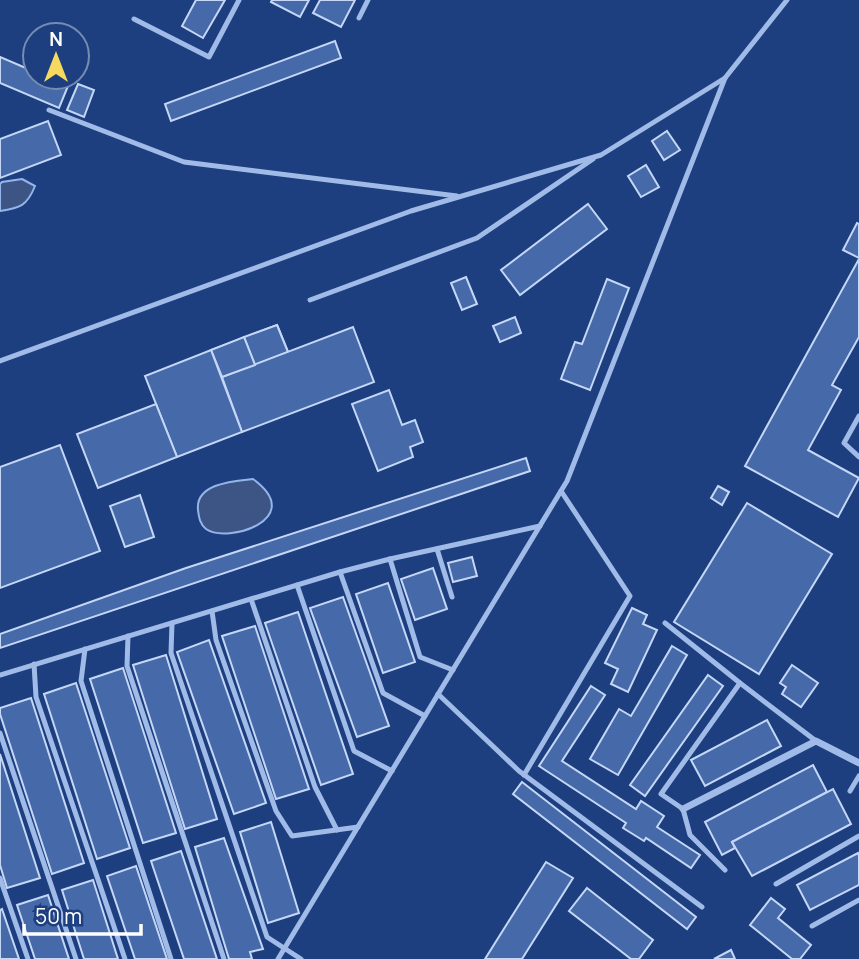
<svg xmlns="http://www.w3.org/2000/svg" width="859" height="959" font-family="Manrope,sans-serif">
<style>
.water{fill:#3c5584;stroke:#94b5ea;stroke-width:2}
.building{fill:#4669a9;stroke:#c5d7f6;stroke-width:2}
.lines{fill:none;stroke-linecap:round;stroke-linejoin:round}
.service{stroke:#a1bbe8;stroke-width:5}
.minor{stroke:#a1bbe8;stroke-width:7}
</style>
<rect width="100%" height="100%" fill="#1d3f7f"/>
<g class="water">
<path d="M22,179L35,186C27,206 20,208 0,211V184L2,182Z"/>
<path d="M253,479C308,519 227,544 206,529C200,524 199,518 198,510C195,483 235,481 253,479Z"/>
</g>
<g class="building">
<polygon points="196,0 225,0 203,38 182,26"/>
<polygon points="272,0 309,0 300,17 271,2"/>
<polygon points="320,0 355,0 341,27 313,13"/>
<polygon points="335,41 341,58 171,121 165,104"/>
<polygon points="0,57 35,72 35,77 47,77 68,86 59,108 0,83"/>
<polygon points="78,84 94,90 84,117 67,110"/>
<polygon points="48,121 61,155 0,178 0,139"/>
<polygon points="667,131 680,150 664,160 652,141"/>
<polygon points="646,165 659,187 641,197 628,176"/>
<polygon points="588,204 607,229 520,295 501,270"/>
<polygon points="857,223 859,224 859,258 843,250"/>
<polygon points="859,259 859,337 832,385 841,390 808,450 859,478 838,517 745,466"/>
<polygon points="466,277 477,304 462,310 451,283"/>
<polygon points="607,279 629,288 590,390 561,379 575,342 582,344"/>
<polygon points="515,317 521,333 500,342 493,326"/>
<polygon points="277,325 288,352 222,377 211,350"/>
<polygon points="277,325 288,352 255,365 244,337"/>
<polygon points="353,327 374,382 242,432 222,377"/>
<polygon points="244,337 255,365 222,377 211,350"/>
<polygon points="211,350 242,432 177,457 145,376"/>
<polygon points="389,390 402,425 415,420 423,442 410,447 413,457 378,471 352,404"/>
<polygon points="156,404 177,457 98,488 77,434"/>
<polygon points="60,445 100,551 0,588 0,467"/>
<polygon points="526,458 530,471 0,648 0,634 186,568"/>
<polygon points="718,486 729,492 722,505 711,498"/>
<polygon points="140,495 154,537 125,547 110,506"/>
<polygon points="747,503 832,554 759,674 674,622"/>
<polygon points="472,557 477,576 453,582 448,563"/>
<polygon points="433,568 447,609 415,620 401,579"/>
<polygon points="388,583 415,662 383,673 356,594"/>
<polygon points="343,597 389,726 357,737 310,608"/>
<polygon points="632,608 647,615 643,624 657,630 628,692 611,684 618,669 605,663"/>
<polygon points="298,612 353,774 321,785 265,623"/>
<polygon points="255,626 309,789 276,799 222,636"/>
<polygon points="209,640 266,803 234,814 177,652"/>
<polygon points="672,646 687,655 618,775 590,759 619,709 631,716"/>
<polygon points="166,655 217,819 185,829 133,665"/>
<polygon points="792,665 818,683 801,707 782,694 786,687 780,683"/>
<polygon points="123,668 176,833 143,843 90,679"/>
<polygon points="708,675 723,686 645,796 630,785"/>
<polygon points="76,683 130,848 97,859 44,694"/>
<polygon points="591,686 605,695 562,761 636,809 641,801 664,816 657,827 700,855 691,868 646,838 644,841 623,828 626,823 539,766"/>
<polygon points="31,698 84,863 52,874 0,714 0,708"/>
<polygon points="767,720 781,746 705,786 691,760"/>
<polygon points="0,754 40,878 7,888 0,865"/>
<polygon points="813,765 827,792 732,842 735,848 722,855 705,822"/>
<polygon points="522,782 696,917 687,929 513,794"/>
<polygon points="833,789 851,824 752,876 732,842"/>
<polygon points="271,822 299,913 268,923 240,832"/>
<polygon points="224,838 263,949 250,952 252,959 229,959 195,847"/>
<polygon points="181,851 217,959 184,959 151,861"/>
<polygon points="858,853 859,856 859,885 810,910 797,885"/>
<polygon points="546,862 573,878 522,959 485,959"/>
<polygon points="136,866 167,959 135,959 107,876"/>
<polygon points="93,880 118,959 84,959 62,890"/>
<polygon points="587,888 653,940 639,959 631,959 569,911"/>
<polygon points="48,895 69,959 35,959 17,905"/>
<polygon points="771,898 785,909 778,918 811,945 800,959 792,959 750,925"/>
<polygon points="2,909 19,959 0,959 0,910"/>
<polygon points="731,950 735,959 714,959"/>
</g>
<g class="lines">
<g class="service">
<polyline points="359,18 368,0"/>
<polyline points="134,19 209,57 239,0"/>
<polyline points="49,110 184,162 457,196"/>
<polyline points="310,300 477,238 593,159"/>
<polyline points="0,361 411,211 601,155 725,78"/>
<polyline points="859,416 844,443 859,457"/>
<polyline points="437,549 452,597"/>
<polyline points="390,559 420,657 453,670"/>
<polyline points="340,572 383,693 425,716"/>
<polyline points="297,585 354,751 392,771"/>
<polyline points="251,599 315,787 337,830"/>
<polyline points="212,611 216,640 276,811 292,836 358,827"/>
<polyline points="172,623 171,653 267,937 301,959"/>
<polyline points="665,623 740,683 816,741"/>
<polyline points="128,636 127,666 224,959"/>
<polyline points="85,649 81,681 171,959"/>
<polyline points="34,664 36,697 125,959"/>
<polyline points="0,675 340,572 390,559 540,526"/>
<polyline points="438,694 519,771 702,907"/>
<polyline points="0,733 76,959"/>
<polyline points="524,775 630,596 561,491"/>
<polyline points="850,791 859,776"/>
<polyline points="725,870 690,835 683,809 661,794 740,683"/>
<polyline points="0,878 28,959"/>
<polyline points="776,884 859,836"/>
<polyline points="812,926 859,900"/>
<polyline points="278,959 567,481 725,78 787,0"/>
</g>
<polyline class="minor" points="683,809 816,741 859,763"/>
</g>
<g transform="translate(56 56)"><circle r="33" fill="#1d3f7f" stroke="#778cb2" stroke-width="2"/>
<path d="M0-5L12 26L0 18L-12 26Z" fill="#f8d95f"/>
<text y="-10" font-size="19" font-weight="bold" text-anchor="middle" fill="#ffffff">N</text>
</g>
<path d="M24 924v10h117v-10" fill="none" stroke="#ffffff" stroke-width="3.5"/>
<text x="35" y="924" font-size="21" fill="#ffffff" stroke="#1d3f7f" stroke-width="5" paint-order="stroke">50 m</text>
</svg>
